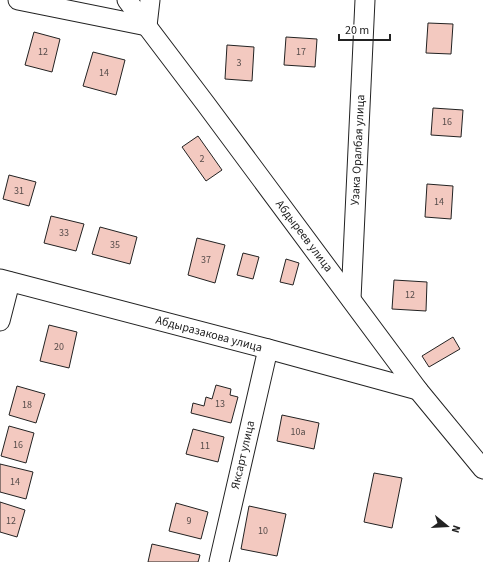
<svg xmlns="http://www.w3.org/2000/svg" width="483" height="562" font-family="'Source Sans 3',sans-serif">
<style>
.building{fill:#f3c9c0;stroke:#222}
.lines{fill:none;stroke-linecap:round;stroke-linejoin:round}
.minor-casing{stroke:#222;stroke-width:21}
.minor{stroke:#fff;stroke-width:19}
.labels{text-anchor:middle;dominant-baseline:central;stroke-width:3;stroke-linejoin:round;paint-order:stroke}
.number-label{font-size:10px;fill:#564c4a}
.street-label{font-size:12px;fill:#222;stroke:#fff}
</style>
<rect width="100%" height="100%" fill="#fff"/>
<g class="building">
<polygon points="428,23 453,24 451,54 426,53"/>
<polygon points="34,32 60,39 52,72 25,65"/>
<polygon points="286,37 317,39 315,67 284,65"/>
<polygon points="227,45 254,47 252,81 225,79"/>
<polygon points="93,52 125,60 116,95 83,86"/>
<polygon points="433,108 463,110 461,137 431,135"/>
<polygon points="198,136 222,170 206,181 182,147"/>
<polygon points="9,175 36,182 29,206 3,199"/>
<polygon points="427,184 453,186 451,219 425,217"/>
<polygon points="51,216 84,224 76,251 44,243"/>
<polygon points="100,227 137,237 130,264 92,254"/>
<polygon points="197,238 225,245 215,283 188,275"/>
<polygon points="243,253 259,257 253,279 237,275"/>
<polygon points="286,259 299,263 293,285 280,282"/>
<polygon points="394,280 427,282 426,311 392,309"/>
<polygon points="49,325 77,332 69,368 40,361"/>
<polygon points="453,337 460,349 429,367 422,356"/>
<polygon points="216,385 231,389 230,395 238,397 231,423 191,413 193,403 204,406 206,397 212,399"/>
<polygon points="17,386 45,394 36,423 9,415"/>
<polygon points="282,415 319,423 314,449 277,441"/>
<polygon points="9,426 34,433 26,463 1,456"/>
<polygon points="193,429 224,437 218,462 186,454"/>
<polygon points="0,464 33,472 26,499 0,492"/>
<polygon points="374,473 402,478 392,528 364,522"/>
<polygon points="0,502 25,510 17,537 0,532"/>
<polygon points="176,503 208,512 201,539 169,531"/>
<polygon points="249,506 286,514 277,556 241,549"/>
<polygon points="152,544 200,555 198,562 148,562"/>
</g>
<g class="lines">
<g class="minor-casing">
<g id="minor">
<polyline points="18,0 147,26 150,0"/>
<polyline points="127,0 205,103 418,390 483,469"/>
<polyline points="0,279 268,349 418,390"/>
<polyline points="351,299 365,0"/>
<polyline points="0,321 10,282"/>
<polyline points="219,562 268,349"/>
</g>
</g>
<use href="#minor" class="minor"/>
</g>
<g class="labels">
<g class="number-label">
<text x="43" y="52">12</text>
<text x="301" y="52">17</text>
<text x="239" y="63">3</text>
<text x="104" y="73">14</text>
<text x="447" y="122">16</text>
<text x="202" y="159">2</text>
<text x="19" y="191">31</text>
<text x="439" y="202">14</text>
<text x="64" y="233">33</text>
<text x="115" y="245">35</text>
<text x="206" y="260">37</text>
<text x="410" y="295">12</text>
<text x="59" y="347">20</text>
<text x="220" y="404">13</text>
<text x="27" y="405">18</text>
<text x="298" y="432">10а</text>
<text x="18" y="445">16</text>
<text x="205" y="446">11</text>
<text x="15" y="482">14</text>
<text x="11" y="521">12</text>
<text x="189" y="521">9</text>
<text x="263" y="531">10</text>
</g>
<g class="street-label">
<text transform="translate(358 150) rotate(-87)">Узака Оралбая улица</text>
<text transform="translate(304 236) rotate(53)">Абдыреев улица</text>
<text transform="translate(209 334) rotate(15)">Абдыразакова улица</text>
<text transform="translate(243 455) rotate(-77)">Яксарт улица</text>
</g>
</g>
<g transform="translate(447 526) rotate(108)" stroke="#ffffff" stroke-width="3" paint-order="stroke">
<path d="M0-3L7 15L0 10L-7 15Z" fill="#222222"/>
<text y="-6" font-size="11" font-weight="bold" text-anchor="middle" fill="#222222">N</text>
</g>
<path d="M339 34v6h51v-6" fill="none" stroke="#222222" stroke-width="2"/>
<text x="345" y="34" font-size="12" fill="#222222" stroke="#ffffff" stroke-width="3" paint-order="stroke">20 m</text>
</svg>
